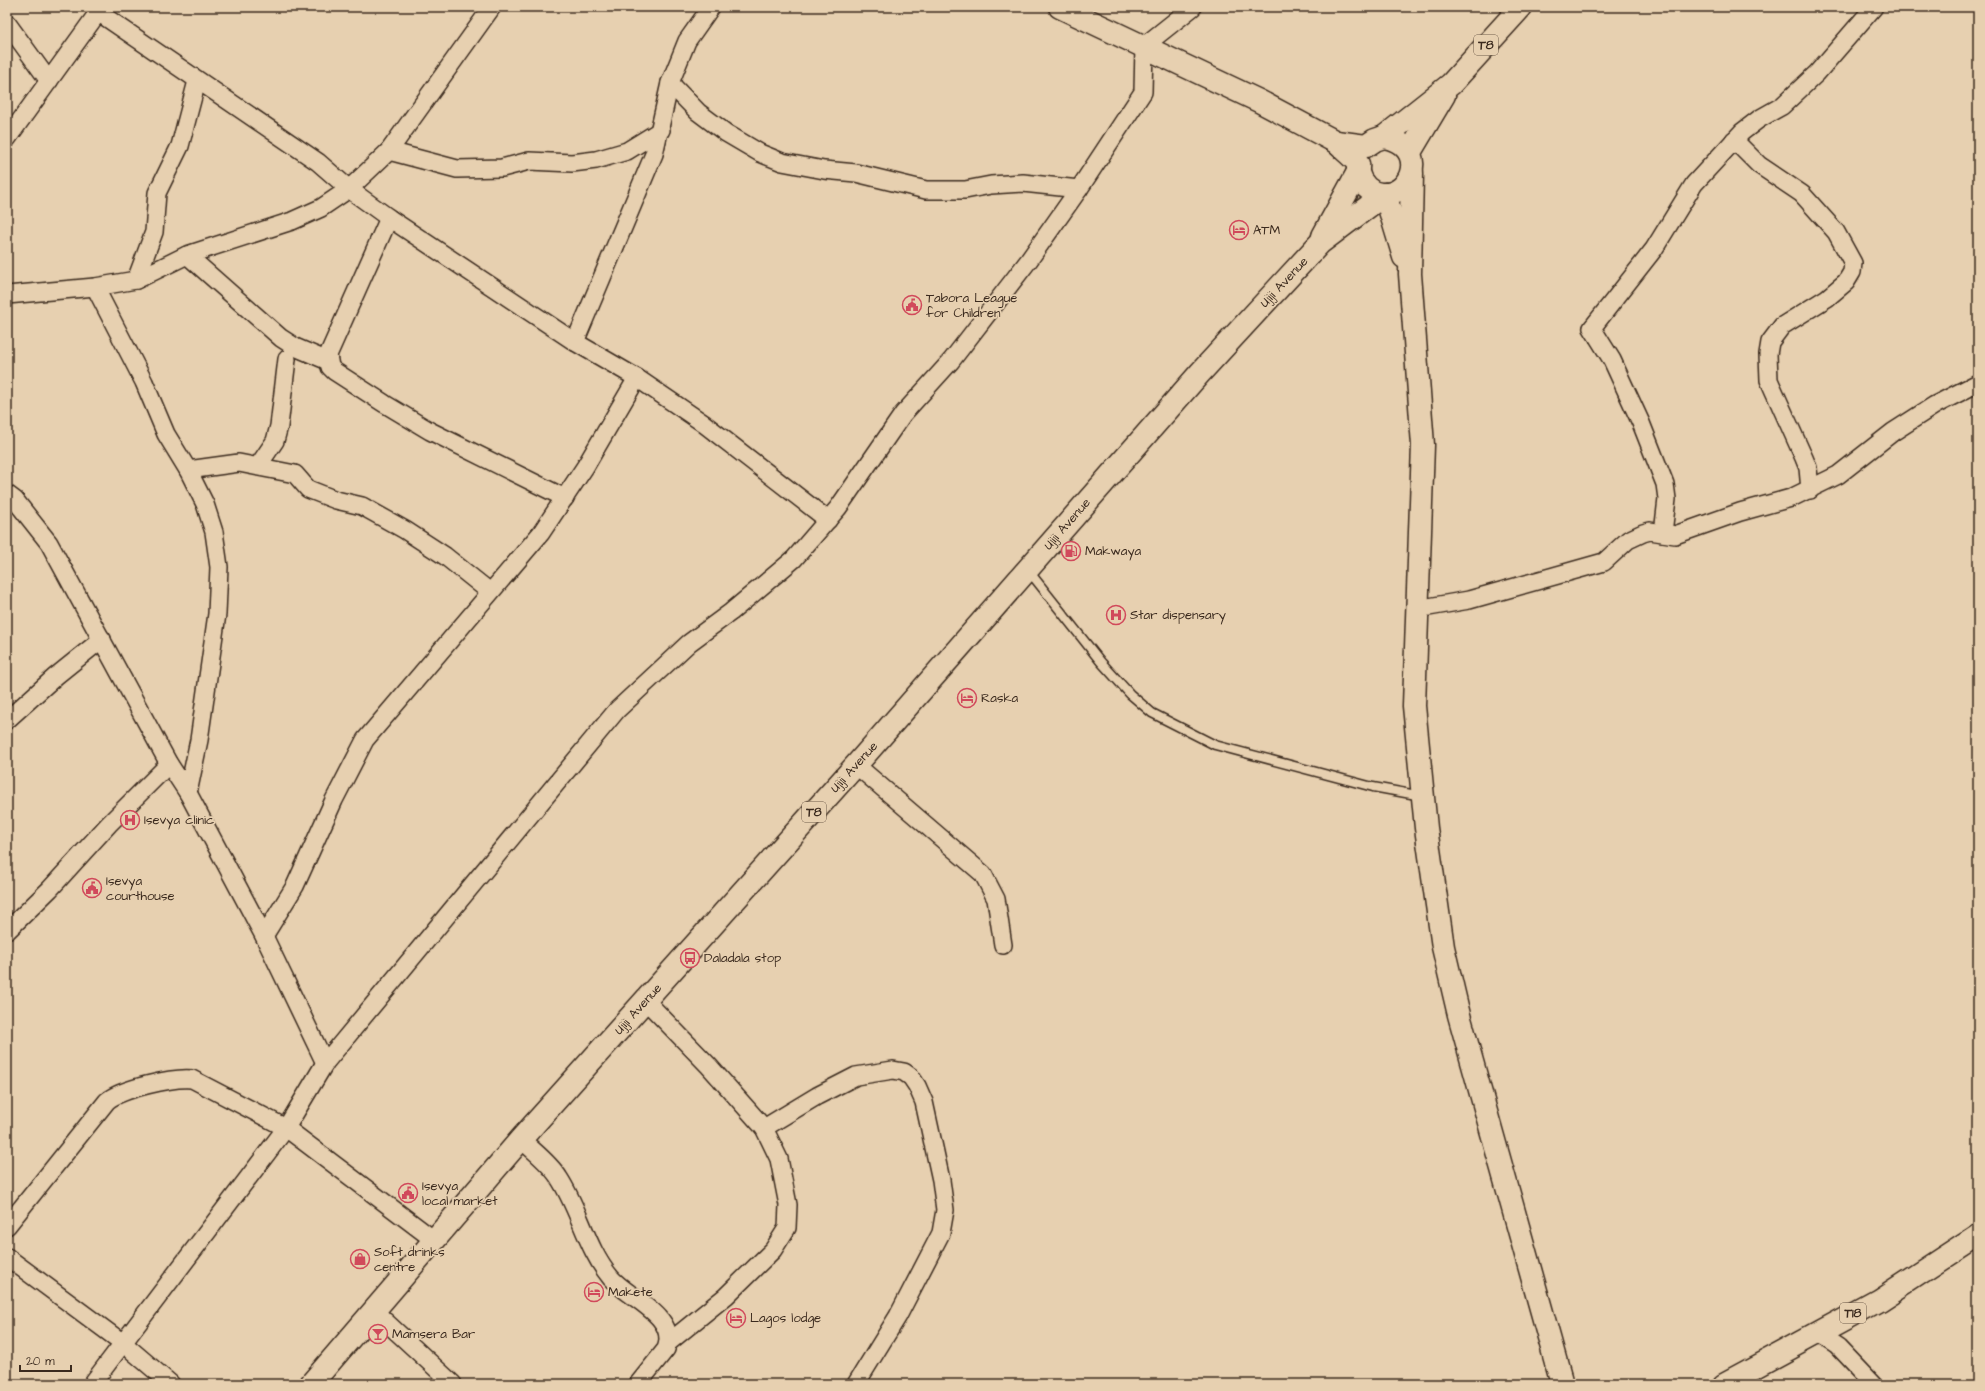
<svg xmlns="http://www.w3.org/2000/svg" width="1985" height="1391" font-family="'Architects Daughter',sans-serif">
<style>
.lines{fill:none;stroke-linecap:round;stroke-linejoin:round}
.lane-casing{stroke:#3b2a1e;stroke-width:11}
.street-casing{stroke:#3b2a1e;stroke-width:20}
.secondary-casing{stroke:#3b2a1e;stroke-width:25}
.highway-casing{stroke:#3b2a1e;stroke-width:25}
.lane{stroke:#e7d0b0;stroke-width:8}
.street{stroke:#e7d0b0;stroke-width:17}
.secondary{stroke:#e7d0b0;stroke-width:22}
.highway{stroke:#e7d0b0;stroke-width:22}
.labels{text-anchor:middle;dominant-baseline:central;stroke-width:3.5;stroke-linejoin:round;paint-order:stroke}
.shield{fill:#e7d0b0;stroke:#6f5c4a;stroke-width:1}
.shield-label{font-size:12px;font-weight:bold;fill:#3b2a1e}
.poi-label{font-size:13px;fill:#3b2a1e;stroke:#e7d0b0;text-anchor:start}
.street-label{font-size:13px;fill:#3b2a1e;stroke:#e7d0b0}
</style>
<rect width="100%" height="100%" fill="#e7d0b0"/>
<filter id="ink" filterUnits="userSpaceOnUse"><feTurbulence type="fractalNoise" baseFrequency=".025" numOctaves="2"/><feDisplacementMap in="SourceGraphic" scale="8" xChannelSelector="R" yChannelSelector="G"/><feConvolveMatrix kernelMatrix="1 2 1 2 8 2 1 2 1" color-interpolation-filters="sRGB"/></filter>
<g filter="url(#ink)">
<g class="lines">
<g class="lane-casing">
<polyline id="lane" points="1028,570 1101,662 1130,694 1152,713 1215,745 1373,787 1422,796"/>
</g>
<g class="street-casing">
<g id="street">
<polyline points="98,12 318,162 349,189 389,218 575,342 637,378 703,423 828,520"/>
<polyline points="7,23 49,81"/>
<polyline points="670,83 698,112 726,133 760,153 782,162 824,170 856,173 926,190 965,190 991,185 1023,183 1079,189"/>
<polyline points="7,139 102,7"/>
<polyline points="1734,140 1759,165 1802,194 1836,232 1853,263 1852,272 1846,282 1827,298 1782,326 1770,342 1768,354 1769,380 1804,458 1808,468 1810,490"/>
<polyline points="389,151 457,169 502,168 529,161 572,163 596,160 627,151 661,130"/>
<polyline points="389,218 328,355 330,367 334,371 385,404 430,431 565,498"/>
<polyline points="187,255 281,338 295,347 328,361"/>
<polyline points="136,280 154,232 157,193 180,146 197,81"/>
<polyline points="95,287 144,382 166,434 188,470 205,504 214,532 219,567 217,614 199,740 188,793"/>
<polyline points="7,295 95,287 136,280 187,255 292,221 321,208 349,189 389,151 492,7"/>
<polyline points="575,342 654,154 670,83 687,41 711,7"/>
<polyline points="258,466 275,441 279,426 287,359"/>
<polyline points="188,470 239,463 295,474 308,489 336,500 362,506 405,530 445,556 490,592"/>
<polyline points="7,494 15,500 49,543 169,764 188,793 264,936 325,1063"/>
<polyline points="1663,533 1667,499 1665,484 1641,423 1612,360 1592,328 1654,249 1694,184 1742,132 1759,119 1782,106 1817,73 1874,7"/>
<polyline points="1417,609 1469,600 1604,562 1628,540 1643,533 1650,531 1675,535 1740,512 1791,498 1838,475 1893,432 1935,405 1978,383"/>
<polyline points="7,720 56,676 102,639"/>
<polyline points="856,765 983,874 996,899 1003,945"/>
<polyline points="7,931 50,889 109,824 169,764"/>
<polyline points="264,936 295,886 334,800 365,740 541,533 585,467 637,378"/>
<polyline points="645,1000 709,1066 764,1128 779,1159 788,1205 787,1228 773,1250 726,1296 668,1343"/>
<polyline points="764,1128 817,1096 856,1076 893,1070 904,1072 911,1077 917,1086 924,1102 941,1180 945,1210 941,1233 898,1316 856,1384"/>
<path d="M521,1139C533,1151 550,1163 559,1178C580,1210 586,1248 611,1278C628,1298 679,1316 666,1349L638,1384"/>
<path d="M7,1226L107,1101C121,1089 173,1077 192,1079L286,1128L434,1240"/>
<polyline points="7,1257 123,1343 171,1384"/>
<polyline points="373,1310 453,1384"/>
<polyline points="1817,1332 1838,1346 1874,1384"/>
<polyline points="92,1384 286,1128 325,1063 617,710 689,643 731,612 794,559 838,508 903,414 951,361 1029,260 1079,189 1143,92 1144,46 1193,7"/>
</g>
</g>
<g class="secondary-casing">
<g id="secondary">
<polyline points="1060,7 1259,101 1336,142"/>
<polyline points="1412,173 1410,274 1423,445 1414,706 1426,828 1443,947 1459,1015 1562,1384"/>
<polyline points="1385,194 1404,257"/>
</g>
</g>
<g class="highway-casing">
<g id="highway">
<path d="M1384,137C1429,145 1414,197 1381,194C1370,193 1361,184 1358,173C1357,170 1359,166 1358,164C1355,158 1340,147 1336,142L1366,146L1375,140Z"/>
<polyline points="1384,137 1451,84 1521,7"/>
<polyline points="1410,152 1444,95"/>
<polyline points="1323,236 1358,172"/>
<polyline points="311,1384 521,1139 856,765 1200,373 1320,243 1385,194"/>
<polyline points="1724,1384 1879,1300 1978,1235"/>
</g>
</g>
<use href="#lane" class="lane"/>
<use href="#street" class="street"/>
<use href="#secondary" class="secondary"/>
<use href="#highway" class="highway"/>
</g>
</g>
<defs>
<g id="hotel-ring" transform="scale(1)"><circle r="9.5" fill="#e7d0b0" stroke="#d1495b" stroke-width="1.5"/><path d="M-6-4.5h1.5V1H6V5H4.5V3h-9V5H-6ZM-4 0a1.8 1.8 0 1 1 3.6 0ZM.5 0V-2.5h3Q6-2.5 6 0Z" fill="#d1495b"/></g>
<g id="civic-ring" transform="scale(1)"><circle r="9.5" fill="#e7d0b0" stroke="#d1495b" stroke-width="1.5"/><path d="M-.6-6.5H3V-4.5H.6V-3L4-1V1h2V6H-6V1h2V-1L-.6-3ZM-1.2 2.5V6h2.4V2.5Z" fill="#d1495b"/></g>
<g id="fuel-ring" transform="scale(1)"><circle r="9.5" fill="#e7d0b0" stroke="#d1495b" stroke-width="1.5"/><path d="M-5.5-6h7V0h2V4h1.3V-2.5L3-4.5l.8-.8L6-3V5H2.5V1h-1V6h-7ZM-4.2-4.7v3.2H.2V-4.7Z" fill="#d1495b"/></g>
<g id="hospital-ring" transform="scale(1)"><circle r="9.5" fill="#e7d0b0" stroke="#d1495b" stroke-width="1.5"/><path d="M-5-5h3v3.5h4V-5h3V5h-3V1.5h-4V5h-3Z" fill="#d1495b"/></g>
<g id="bus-ring" transform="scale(1)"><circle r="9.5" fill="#e7d0b0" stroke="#d1495b" stroke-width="1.5"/><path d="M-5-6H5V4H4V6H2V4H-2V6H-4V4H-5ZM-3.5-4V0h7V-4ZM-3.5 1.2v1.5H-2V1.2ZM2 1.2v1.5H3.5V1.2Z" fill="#d1495b"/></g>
<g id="shop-ring" transform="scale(1)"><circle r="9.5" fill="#e7d0b0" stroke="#d1495b" stroke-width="1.5"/><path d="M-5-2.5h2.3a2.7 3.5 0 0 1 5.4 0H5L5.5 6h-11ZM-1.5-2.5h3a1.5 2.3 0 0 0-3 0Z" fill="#d1495b"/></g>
<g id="bar-ring" transform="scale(1)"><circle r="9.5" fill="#e7d0b0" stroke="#d1495b" stroke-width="1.5"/><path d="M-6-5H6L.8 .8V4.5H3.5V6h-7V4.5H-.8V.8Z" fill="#d1495b"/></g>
</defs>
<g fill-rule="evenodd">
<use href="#hotel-ring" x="1239" y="230"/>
<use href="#civic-ring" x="912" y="305"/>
<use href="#fuel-ring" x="1071" y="551"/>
<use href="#hospital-ring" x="1116" y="615"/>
<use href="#hotel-ring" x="967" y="698"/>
<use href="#hospital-ring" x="130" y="820"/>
<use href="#civic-ring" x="92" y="888"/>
<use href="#bus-ring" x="690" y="958"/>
<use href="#civic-ring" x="408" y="1193"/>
<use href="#shop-ring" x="360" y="1259"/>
<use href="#hotel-ring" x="594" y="1292"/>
<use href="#hotel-ring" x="736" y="1318"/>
<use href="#bar-ring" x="378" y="1334"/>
</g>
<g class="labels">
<g class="shield">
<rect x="1474" y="35" width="24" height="20" rx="3"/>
<rect x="802" y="802" width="24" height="20" rx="3"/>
<rect x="1840" y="1303" width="26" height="20" rx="3"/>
</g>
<g class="shield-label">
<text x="1486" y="45">T8</text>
<text x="814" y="812">T8</text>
<text x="1853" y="1313">T18</text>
</g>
<g class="poi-label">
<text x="1253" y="230">ATM</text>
<text x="926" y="298">Tabora League<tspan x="926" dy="15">for Children</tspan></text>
<text x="1085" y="551">Makwaya</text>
<text x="1130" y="615">Star dispensary</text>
<text x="981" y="698">Raska</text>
<text x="144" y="820">Isevya clinic</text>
<text x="106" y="881">Isevya<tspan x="106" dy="15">courthouse</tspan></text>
<text x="704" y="958">Daladala stop</text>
<text x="422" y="1186">Isevya<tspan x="422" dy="15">local market</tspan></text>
<text x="374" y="1252">Soft drinks<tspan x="374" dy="15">centre</tspan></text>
<text x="608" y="1292">Makete</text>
<text x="750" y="1318">Lagos lodge</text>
<text x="392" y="1334">Mamsera Bar</text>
</g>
<g class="street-label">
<text transform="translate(1284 282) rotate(-47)">Ujiji Avenue</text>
<text transform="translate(1067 524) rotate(-49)">Ujiji Avenue</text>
<text transform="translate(854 767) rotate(-48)">Ujiji Avenue</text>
<text transform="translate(638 1009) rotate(-48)">Ujiji Avenue</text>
</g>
</g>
<rect width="1985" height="1391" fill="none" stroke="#e7d0b0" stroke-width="24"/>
<rect x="12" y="12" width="1961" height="1367" fill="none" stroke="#3b2a1e" stroke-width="1.5" filter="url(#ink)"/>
<path d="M20 1365v6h51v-6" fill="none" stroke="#3b2a1e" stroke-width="2"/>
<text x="26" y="1365" font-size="12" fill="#3b2a1e" stroke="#e7d0b0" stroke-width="3" paint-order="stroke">20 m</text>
</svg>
